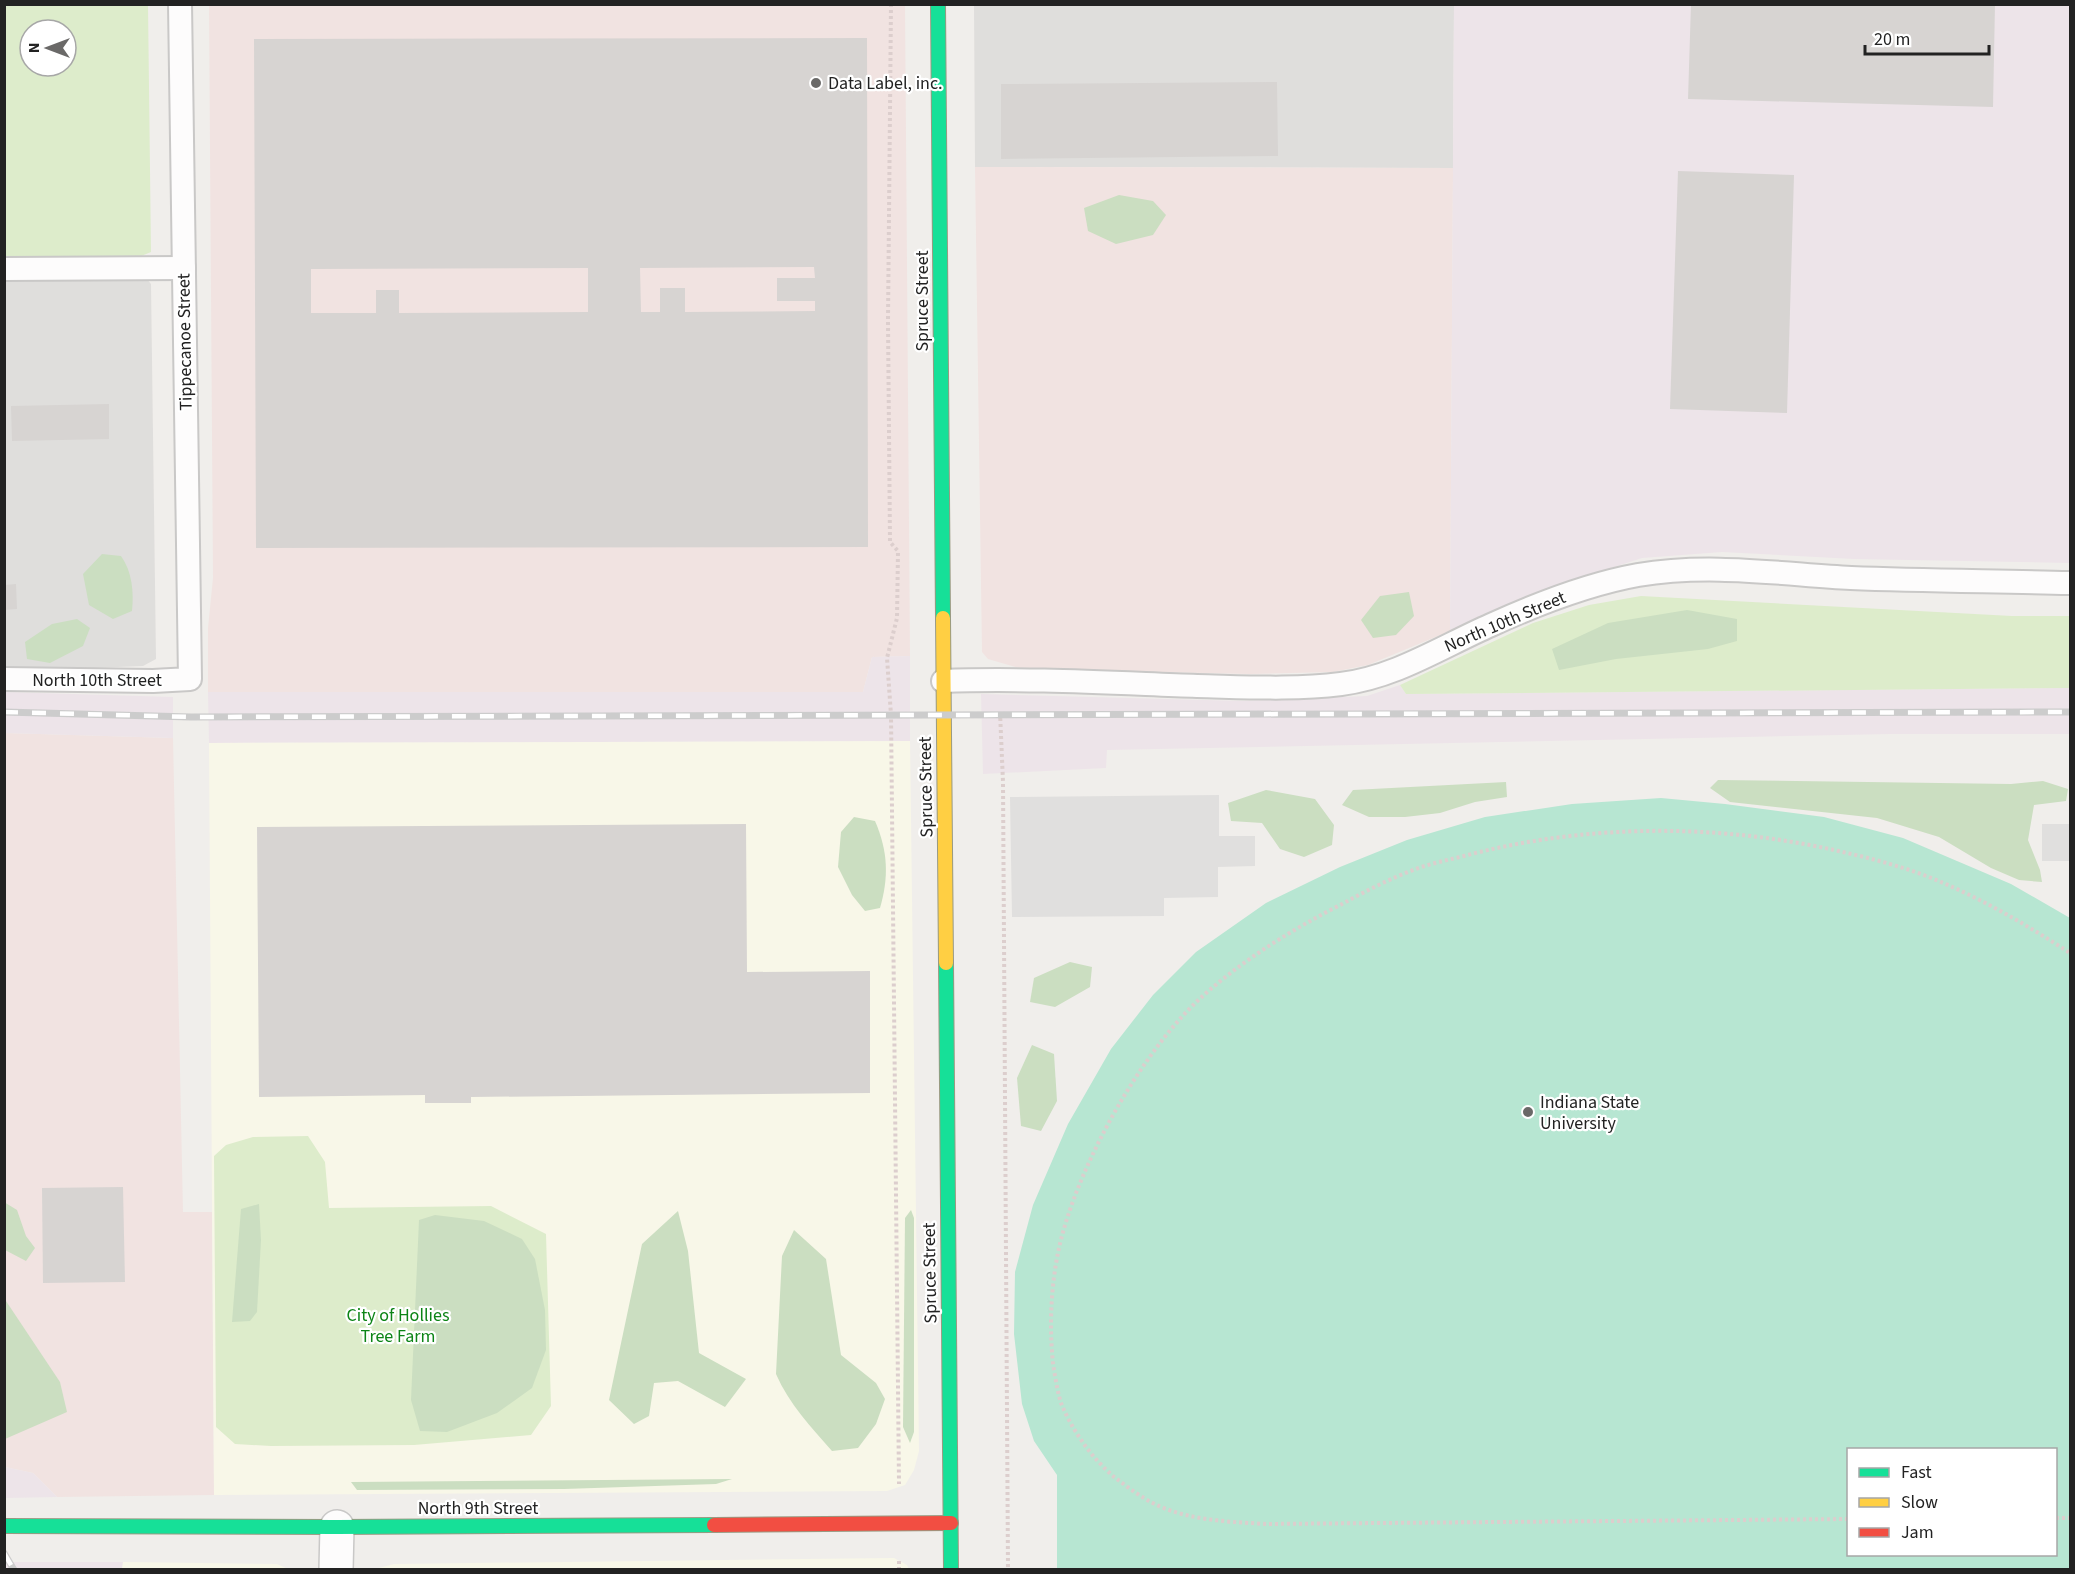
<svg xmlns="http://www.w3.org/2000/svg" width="2075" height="1574" font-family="'Source Sans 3',sans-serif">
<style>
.residential{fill:#dfdedc}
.commercial{fill:#f1e3e1}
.industrial{fill:#ede4e9}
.education{fill:#f8f7e8}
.grass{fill:#ddeccb;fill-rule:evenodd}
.forest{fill:#cbdec1}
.pitch{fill:#b7e6d2;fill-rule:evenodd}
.parking{fill:#e0dfde}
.building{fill:#d7d4d2;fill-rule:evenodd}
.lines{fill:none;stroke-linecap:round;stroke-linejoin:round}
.lane-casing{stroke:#c9c8c7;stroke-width:26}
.street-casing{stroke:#c9c8c7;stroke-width:36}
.fast-casing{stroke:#999a82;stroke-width:16}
.slow-casing{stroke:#999a82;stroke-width:16}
.jam-casing{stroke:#999a82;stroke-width:16}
.path{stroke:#dccecd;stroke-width:4;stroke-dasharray:3 3;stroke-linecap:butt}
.lane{stroke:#fdfcfc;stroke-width:22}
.street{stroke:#fdfcfc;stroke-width:33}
.fast{stroke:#16e098;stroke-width:14}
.slow{stroke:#ffcf43;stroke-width:14}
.jam{stroke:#f24e42;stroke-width:14}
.rail-casing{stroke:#ccc;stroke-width:7}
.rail{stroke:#fff;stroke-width:4.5;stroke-dasharray:14;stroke-linecap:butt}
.poi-dot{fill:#6a6968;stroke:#fff;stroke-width:2}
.labels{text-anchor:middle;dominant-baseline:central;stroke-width:4.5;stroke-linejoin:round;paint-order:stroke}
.poi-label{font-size:18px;fill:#222;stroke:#fff;text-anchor:start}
.street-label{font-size:18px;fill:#222;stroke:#fff}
.park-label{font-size:18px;fill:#0c8416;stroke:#fff}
</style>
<rect width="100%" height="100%" fill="#f0eeeb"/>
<g class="residential">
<polygon points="974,5 1454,5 1453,168 975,167"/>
<polygon points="5,276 145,277 151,284 156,659 143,666 65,669 5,667"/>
</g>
<g class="commercial">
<polygon points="209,5 905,5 910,656 872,657 863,692 208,692 208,628 213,578"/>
<polygon points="975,167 1453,168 1450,631 1368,665 1333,672 1250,674 1022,669 988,659 982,652"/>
<polygon points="5,733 173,738 183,1212 212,1212 214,1495 57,1497 33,1473 5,1467"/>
</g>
<g class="industrial">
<polygon points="1454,5 2070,5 2070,563 1854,559 1722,552 1642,558 1556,586 1494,610 1450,631"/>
<polygon points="910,656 910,741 209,743 208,692 863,692 872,657"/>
<polygon points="1400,685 1406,694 2070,688 2070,734 1890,734 1107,750 1106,768 983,774 981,694 1243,701 1367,696"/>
<polygon points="5,692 173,697 173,738 5,733"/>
<polygon points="5,1467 33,1473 57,1497 5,1498"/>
<polygon points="4,1562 123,1562 122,1570 5,1569"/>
</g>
<g class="education">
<polygon points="910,741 919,1451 914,1470 905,1485 887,1491 214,1495 209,743"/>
<polygon points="894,1558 907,1565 909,1569 375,1569 394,1564"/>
<polygon points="123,1562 277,1564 288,1569 122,1569"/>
</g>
<g class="grass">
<path d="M5,5H148L151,252L134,259L5,262ZM30,30H66V66H30Z"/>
<polygon points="1641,596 2012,616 2070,616 2070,688 1406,694 1400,685 1533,623 1589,605"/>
<polygon points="308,1136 325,1162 329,1208 491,1206 546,1234 551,1406 531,1435 414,1445 271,1446 235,1444 216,1427 214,1156 226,1145 253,1137"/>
</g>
<g class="forest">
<polygon points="1119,195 1153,201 1166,215 1153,235 1116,244 1088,231 1084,208"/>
<path d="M102,554L121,556C132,571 134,592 132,611L113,619L89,605L83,574Z"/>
<polygon points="1409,592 1414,616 1396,635 1373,638 1361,620 1380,596"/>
<polygon points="1687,610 1737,619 1737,641 1708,649 1616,659 1559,670 1552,649 1608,623"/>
<polygon points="77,619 90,628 83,646 50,663 27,659 25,642 52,624"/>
<polygon points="1718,780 2011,784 2043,781 2068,789 2066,801 2034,805 2028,840 2040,870 2042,882 2019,880 1991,868 1939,837 1877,818 1730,802 1710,788"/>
<polygon points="1506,782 1507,797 1475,802 1440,813 1405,817 1369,817 1342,805 1353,790"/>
<polygon points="1266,790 1315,799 1334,825 1332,845 1304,857 1280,849 1262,823 1231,821 1228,803"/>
<path d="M854,817L875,821C888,851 889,877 880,908L865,911L852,895L838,867L841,832Z"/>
<polygon points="1070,962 1092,967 1090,987 1055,1007 1030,1002 1034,978"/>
<polygon points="1032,1045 1054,1054 1057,1101 1041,1131 1021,1126 1017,1078"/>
<polygon points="4,1202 17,1210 26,1236 35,1248 26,1261 5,1250"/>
<polygon points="259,1204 261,1240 257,1312 250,1321 232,1322 241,1209"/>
<polygon points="911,1210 914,1218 914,1432 910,1443 903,1427 905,1218"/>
<polygon points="678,1211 688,1251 699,1353 746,1379 725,1407 678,1381 654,1383 649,1416 634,1424 609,1400 642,1244"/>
<polygon points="435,1215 484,1221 522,1239 535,1259 545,1310 546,1350 532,1388 497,1413 447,1432 420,1431 411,1400 419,1220"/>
<path d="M794,1230L826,1259L841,1355L876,1383L885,1399L876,1424L858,1448L832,1451C811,1427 789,1404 776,1374L782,1256Z"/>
<polygon points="4,1298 60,1382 67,1412 5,1439"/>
<polygon points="732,1479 716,1484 564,1489 357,1490 351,1482"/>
</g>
<path class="pitch" d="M1661,798L1725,804L1824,817L1903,838L2011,884L2070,918V1569H1057V1475L1034,1441L1022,1404L1014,1334L1015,1272L1033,1205L1068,1124L1111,1049L1153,995L1196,952L1266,903L1340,867L1407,840L1485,817L1572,804ZM1848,1450H2056V1554H1848Z"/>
<g class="parking">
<polygon points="1219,795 1219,836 1255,836 1255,866 1218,867 1218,897 1164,898 1164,916 1012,917 1010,797"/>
<rect x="2042" y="824" width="28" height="37"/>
</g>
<g class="building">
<polygon points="1691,4 1995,4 1993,107 1688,99"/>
<path d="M867,38L868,547L256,548L254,39ZM814,267L815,278H777V301H815V311L685,312V288H660V312H641L640,268ZM588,268V312L399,313V290H376V313H311V269Z"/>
<polygon points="1277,82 1278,156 1001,159 1001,84"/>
<polygon points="1678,171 1794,175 1787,413 1670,409"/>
<polygon points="109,404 109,439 12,441 11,406"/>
<polygon points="16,584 17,609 4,610 4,585"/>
<polygon points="746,824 747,972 870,971 870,1093 471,1097 471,1103 425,1103 425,1095 259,1097 257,827"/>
<polygon points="123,1187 125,1282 43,1283 42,1188"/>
</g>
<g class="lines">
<g class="lane-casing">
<g id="lane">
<polyline points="4,269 184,268"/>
<polyline points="4,679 153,681 190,679 180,4"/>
<path d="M943,681C1027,678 1112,683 1197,686C1244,687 1294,690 1341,684C1396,677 1441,647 1491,625C1537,604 1588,584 1638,575C1709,563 1780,574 1851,578C1924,581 1997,581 2070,583"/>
</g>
</g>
<g class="street-casing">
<polyline id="street" points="336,1570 337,1527"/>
</g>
<g class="fast-casing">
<g id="fast">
<polyline points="938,4 943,618"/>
<polyline points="946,963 951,1570"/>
<polyline points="4,1526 337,1527 714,1525"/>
</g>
</g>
<g class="slow-casing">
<polyline id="slow" points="943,618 946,963"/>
</g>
<g class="jam-casing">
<polyline id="jam" points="714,1525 951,1523"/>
</g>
<g class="path">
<polyline points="891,4 888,321 890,542 898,551 897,618 887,658 891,715 899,1484"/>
<polyline points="1000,712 1003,782 1008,1570"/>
<polyline points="2056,1518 2070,1518"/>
<path d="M1848,1519L1266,1524C1234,1522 1200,1521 1169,1510C1148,1503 1130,1489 1113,1476C1091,1457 1072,1430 1061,1403C1057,1390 1055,1376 1053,1363C1049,1325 1051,1285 1059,1248C1077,1167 1142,1049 1205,994C1246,958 1293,929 1342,904C1366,891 1391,878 1416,869C1432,863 1448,860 1464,856C1588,823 1722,823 1847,853C1878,860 1911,869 1941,882C1986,901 2030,927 2070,953"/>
<polyline points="899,1570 899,1561"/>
</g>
<use href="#lane" class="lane"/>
<use href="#street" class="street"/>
<use href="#fast" class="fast"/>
<use href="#slow" class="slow"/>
<use href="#jam" class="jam"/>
<g class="rail-casing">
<g id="rail">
<polyline points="4,712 191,717 2070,712"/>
<polyline points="4,1553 14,1570"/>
</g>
</g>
<use href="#rail" class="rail"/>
</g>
<g class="poi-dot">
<circle cx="816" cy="83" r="6"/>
<circle cx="1528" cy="1112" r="6"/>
</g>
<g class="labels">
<g class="poi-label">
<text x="828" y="83">Data Label, inc.</text>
<text x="1540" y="1102">Indiana State<tspan x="1540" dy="21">University</tspan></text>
</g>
<g class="street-label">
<text transform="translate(922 301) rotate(-90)">Spruce Street</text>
<text transform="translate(185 342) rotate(-91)">Tippecanoe Street</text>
<text transform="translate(1505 622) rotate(-23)">North 10th Street</text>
<text x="97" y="680">North 10th Street</text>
<text transform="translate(926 787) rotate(-91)">Spruce Street</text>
<text transform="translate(930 1273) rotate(-91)">Spruce Street</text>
<text x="478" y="1508">North 9th Street</text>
</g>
<g class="park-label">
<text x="398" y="1315">City of Hollies<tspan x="398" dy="21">Tree Farm</tspan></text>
</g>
</g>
<rect width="2075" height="1574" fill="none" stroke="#222222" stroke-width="12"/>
<rect x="1847" y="1448" width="210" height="108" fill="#ffffff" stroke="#a7a7a7" stroke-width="1.5"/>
<rect x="1859" y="1468" width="30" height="9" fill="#16e098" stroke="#a7a7a7" stroke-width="1.5"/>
<text x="1901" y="1478" font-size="18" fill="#222222">Fast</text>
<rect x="1859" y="1498" width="30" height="9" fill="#ffcf43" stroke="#a7a7a7" stroke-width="1.5"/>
<text x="1901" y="1508" font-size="18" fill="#222222">Slow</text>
<rect x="1859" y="1528" width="30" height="9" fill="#f24e42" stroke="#a7a7a7" stroke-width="1.5"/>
<text x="1901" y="1538" font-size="18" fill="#222222">Jam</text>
<g transform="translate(48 48) rotate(270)"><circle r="28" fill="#ffffff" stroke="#a7a7a7" stroke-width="1.5"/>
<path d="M0-4.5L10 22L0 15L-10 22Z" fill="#6a6968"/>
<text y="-9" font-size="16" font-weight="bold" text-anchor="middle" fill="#222222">N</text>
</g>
<path d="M1865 45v9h124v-9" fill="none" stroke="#222222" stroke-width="3"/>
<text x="1874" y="45" font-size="18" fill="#222222" stroke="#ffffff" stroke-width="4.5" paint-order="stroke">20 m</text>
</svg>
